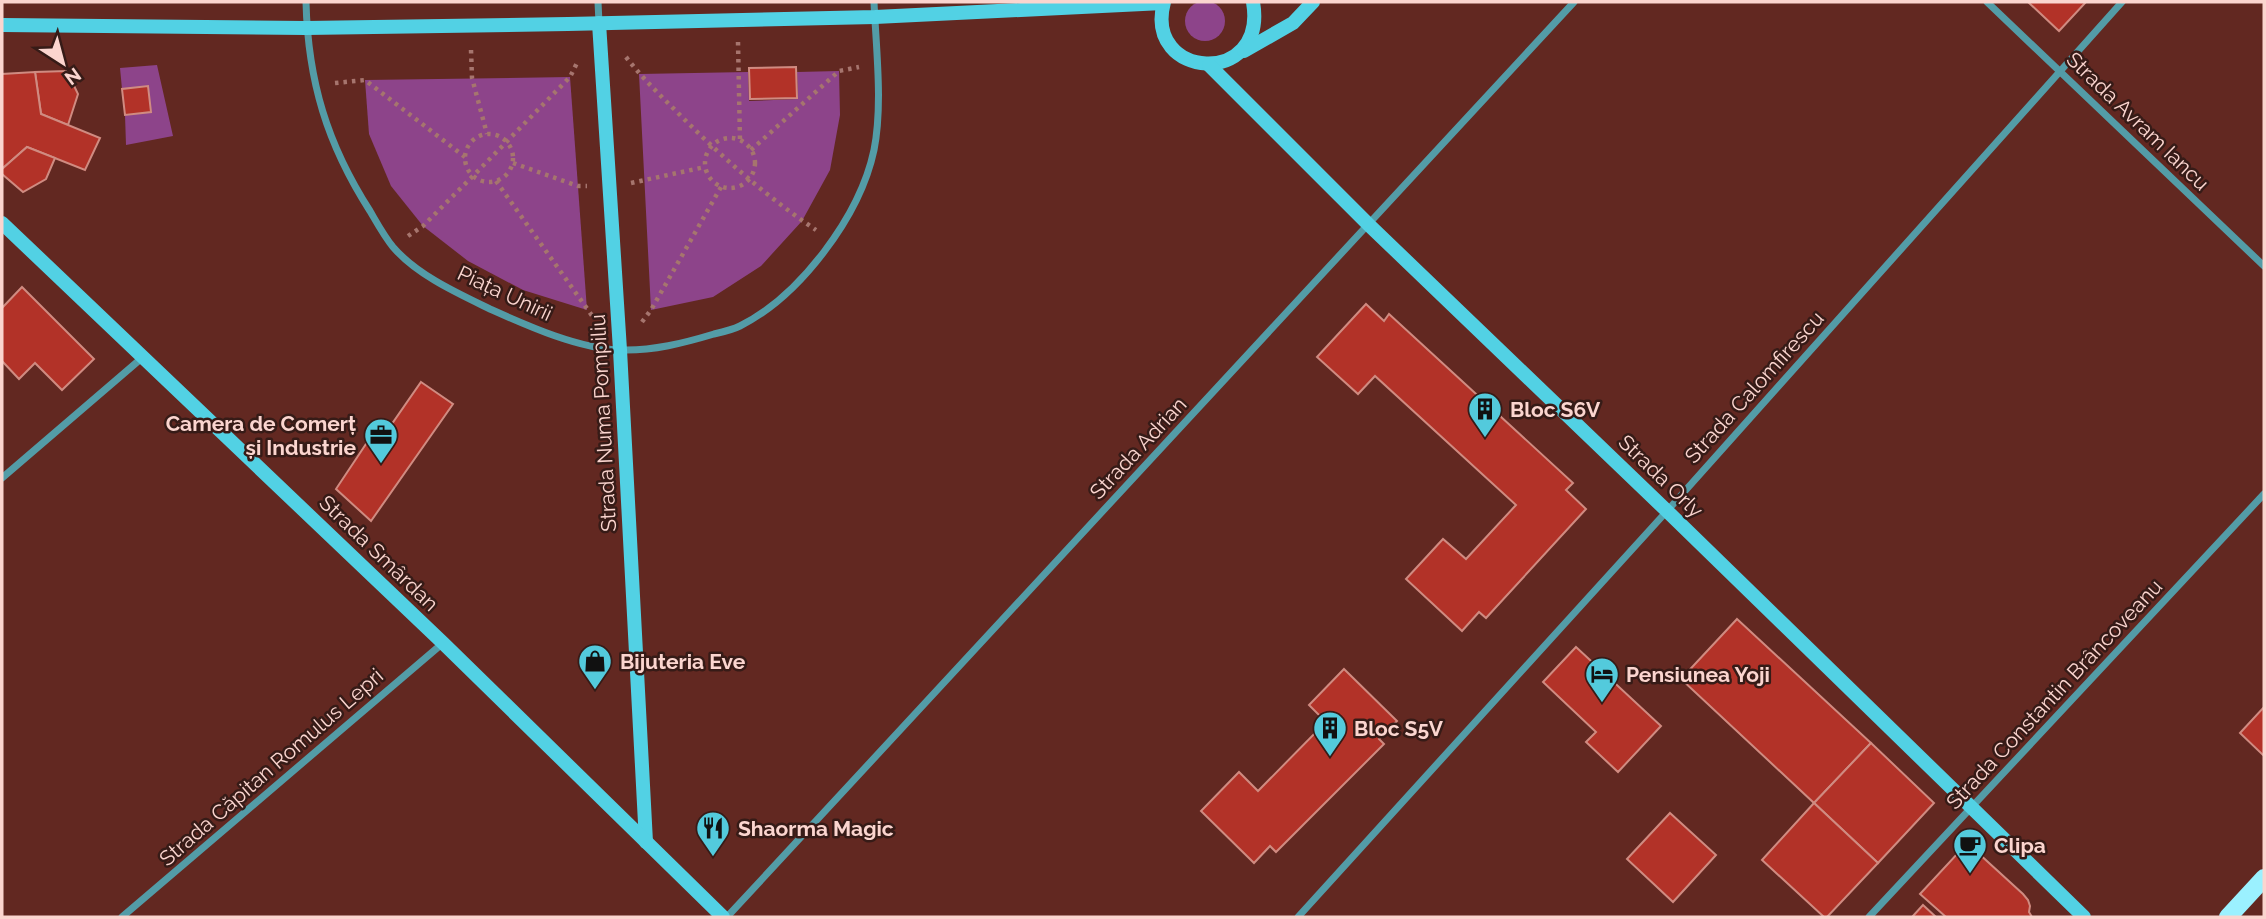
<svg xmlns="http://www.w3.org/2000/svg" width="2266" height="919" font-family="Raleway,sans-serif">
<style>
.green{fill:#8d448a}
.building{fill:#b23228;stroke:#d08b81;stroke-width:2}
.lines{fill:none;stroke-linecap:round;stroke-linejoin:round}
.path{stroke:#a6756e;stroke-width:4.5;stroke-dasharray:3.5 5;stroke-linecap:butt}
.street{stroke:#539ca7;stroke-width:7}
.secondary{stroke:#52d1e4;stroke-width:14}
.primary{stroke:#9bf1ff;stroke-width:18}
.labels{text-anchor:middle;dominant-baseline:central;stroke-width:5;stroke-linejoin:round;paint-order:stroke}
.street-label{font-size:21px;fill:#fbd5cf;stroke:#361b17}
.poi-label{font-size:21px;font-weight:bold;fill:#fbd5cf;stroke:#361b17;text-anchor:start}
</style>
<rect width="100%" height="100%" fill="#622821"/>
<g class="green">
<circle cx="1205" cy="21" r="20"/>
<polygon points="157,65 173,136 126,145 125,115 151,112 148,86 122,89 120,68"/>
<polygon points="839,71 840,115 830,170 802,221 761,266 713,297 651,310 639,74 748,72 749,101 798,99 797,72"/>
<polygon points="570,77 587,310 523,290 468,261 423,226 391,186 369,134 365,80"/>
</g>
<g class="building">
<polygon points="2028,2 2086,2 2059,31"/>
<polygon points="796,67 797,98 750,99 749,68"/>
<polygon points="67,71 78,94 68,125 41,114 35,72"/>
<polygon points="35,72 41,114 100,138 85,170 27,147 2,169 2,74"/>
<polygon points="148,86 151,112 125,115 122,89"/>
<polygon points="27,147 55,158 46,179 23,192 2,174 2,169"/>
<polygon points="22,287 94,359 62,390 35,363 19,379 2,361 2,308"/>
<polygon points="1366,304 1384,321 1389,314 1573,483 1566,490 1586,509 1486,618 1479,612 1462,631 1406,579 1443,539 1466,559 1516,505 1375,376 1358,394 1317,357"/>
<polygon points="421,382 453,404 371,521 336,489 372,435 380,441"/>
<polygon points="1737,619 1871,743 1814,803 1681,679"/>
<polygon points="1576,647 1661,726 1618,772 1586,742 1596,732 1543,682"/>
<polygon points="1344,669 1397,721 1379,739 1384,744 1276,852 1270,846 1254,863 1201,811 1239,772 1258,791 1326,722 1309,705"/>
<polygon points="2264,707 2264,756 2240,733"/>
<polygon points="1871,743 1934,803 1878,863 1814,803"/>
<polygon points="1814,803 1878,863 1827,917 1824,917 1762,860"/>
<polygon points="1670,813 1716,855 1673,902 1627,859"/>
<polygon points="1964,850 1977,852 2023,894 2028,900 2030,906 2029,912 2032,917 1946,917 1920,894 1958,853"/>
<polygon points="1923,905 1936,917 1912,917"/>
</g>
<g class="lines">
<g class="path">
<polyline points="738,42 740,141"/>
<polyline points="471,50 472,78 487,134"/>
<path d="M626,57C643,79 662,97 681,116C723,158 767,197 816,230"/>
<polyline points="335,83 365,80 465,157"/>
<circle cx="489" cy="158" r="24"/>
<circle cx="730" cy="163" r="25"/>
<polyline points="751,150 839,71 859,67"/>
<polyline points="513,163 578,186 587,186"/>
<polyline points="496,181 593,317"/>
<polyline points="631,183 705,167"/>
<polyline points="408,236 423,226 473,176 570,77 577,63"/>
<polyline points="642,322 651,310 721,187"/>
</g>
<g class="street">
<path d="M306,2C308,81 327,144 370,211C377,223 384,236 393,247C417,275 457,293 490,309C528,326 579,349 621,350C653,351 684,343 714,334C723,332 732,330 740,326C800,296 860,216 874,150C883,105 876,48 874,2"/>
<polyline points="598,2 599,23"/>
<polyline points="1987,2 2264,266"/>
<polyline points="2,478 143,357"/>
<polyline points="122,917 443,643"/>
<polyline points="727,917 1574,2"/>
<polyline points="1298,917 1667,511 2122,2"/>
<polyline points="1869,917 2264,494"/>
</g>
<g class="secondary">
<path d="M1164,2C1143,80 1268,88 1253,2"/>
<polyline points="599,23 620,350 646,842"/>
<polyline points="2,25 306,28 568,24 875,17 1163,3"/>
<polyline points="1244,51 1293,23 1313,2"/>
<polyline points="1209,65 1369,225 1667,511 2084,917"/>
<polyline points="2,223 443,643 723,917"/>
</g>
<polyline class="primary" points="2228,917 2264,878"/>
</g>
<defs>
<g id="building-pin" transform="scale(1.75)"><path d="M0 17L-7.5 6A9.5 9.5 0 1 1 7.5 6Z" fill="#53cadc" stroke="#361b17"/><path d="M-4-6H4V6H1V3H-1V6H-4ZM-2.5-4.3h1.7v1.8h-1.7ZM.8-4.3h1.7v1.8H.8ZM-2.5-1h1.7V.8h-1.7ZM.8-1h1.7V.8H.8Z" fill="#111"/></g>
<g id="office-pin" transform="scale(1.75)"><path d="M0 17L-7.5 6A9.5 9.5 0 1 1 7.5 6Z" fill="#53cadc" stroke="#361b17"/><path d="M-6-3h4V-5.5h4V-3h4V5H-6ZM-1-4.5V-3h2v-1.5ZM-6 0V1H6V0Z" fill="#111"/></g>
<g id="shop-pin" transform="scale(1.75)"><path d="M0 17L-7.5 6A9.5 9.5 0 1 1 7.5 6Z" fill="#53cadc" stroke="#361b17"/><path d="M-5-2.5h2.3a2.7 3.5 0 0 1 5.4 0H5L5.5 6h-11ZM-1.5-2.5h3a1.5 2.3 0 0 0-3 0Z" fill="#111"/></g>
<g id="hotel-pin" transform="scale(1.75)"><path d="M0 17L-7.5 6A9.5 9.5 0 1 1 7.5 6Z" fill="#53cadc" stroke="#361b17"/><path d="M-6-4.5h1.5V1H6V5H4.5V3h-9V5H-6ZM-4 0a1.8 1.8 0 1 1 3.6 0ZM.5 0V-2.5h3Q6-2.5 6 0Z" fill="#111"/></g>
<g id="restaurant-pin" transform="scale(1.75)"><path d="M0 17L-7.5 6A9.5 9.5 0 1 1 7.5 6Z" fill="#53cadc" stroke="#361b17"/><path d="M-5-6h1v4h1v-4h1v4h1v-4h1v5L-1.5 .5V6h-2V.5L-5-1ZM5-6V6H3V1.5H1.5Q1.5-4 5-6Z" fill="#111"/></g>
<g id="cafe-pin" transform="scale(1.75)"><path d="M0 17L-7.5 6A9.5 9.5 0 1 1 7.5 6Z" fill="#53cadc" stroke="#361b17"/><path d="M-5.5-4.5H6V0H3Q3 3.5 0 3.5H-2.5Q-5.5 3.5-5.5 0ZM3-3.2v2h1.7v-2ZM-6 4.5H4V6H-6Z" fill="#111"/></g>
</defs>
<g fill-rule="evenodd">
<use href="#building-pin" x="1485" y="409"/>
<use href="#office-pin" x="381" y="435"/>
<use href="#shop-pin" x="595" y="661"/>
<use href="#hotel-pin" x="1602" y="674"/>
<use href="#building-pin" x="1330" y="728"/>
<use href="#restaurant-pin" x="713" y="828"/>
<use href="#cafe-pin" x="1970" y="845"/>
</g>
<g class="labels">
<g class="street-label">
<text transform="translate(2138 121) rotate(44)">Strada Avram Iancu</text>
<text transform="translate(505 293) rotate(25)">Piața Unirii</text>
<text transform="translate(1754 387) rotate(-48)">Strada Calomfirescu</text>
<text transform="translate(603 423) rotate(-93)">Strada Numa Pompiliu</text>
<text transform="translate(1138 448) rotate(-47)">Strada Adrian</text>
<text transform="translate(1661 476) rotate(44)">Strada Orly</text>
<text transform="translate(379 553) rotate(44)">Strada Smârdan</text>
<text transform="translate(2054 694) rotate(-47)">Strada Constantin Brâncoveanu</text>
<text transform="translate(271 767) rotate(-41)">Strada Căpitan Romulus Lepri</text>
</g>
<g class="poi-label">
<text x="1510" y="409">Bloc S6V</text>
<text x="356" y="423" text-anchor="end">Camera de Comerț<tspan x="356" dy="24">și Industrie</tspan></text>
<text x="620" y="661">Bijuteria Eve</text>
<text x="1626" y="674">Pensiunea Yoji</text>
<text x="1354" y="728">Bloc S5V</text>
<text x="738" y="828">Shaorma Magic</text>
<text x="1994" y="845">Clipa</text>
</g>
</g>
<rect width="2266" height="919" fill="none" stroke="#fbd5cf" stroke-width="7"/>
<g transform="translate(63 63) rotate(144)" stroke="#361b17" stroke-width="5" paint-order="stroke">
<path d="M0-5L12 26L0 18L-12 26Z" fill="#fbd5cf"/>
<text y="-10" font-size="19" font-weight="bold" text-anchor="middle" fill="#fbd5cf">N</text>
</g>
</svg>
